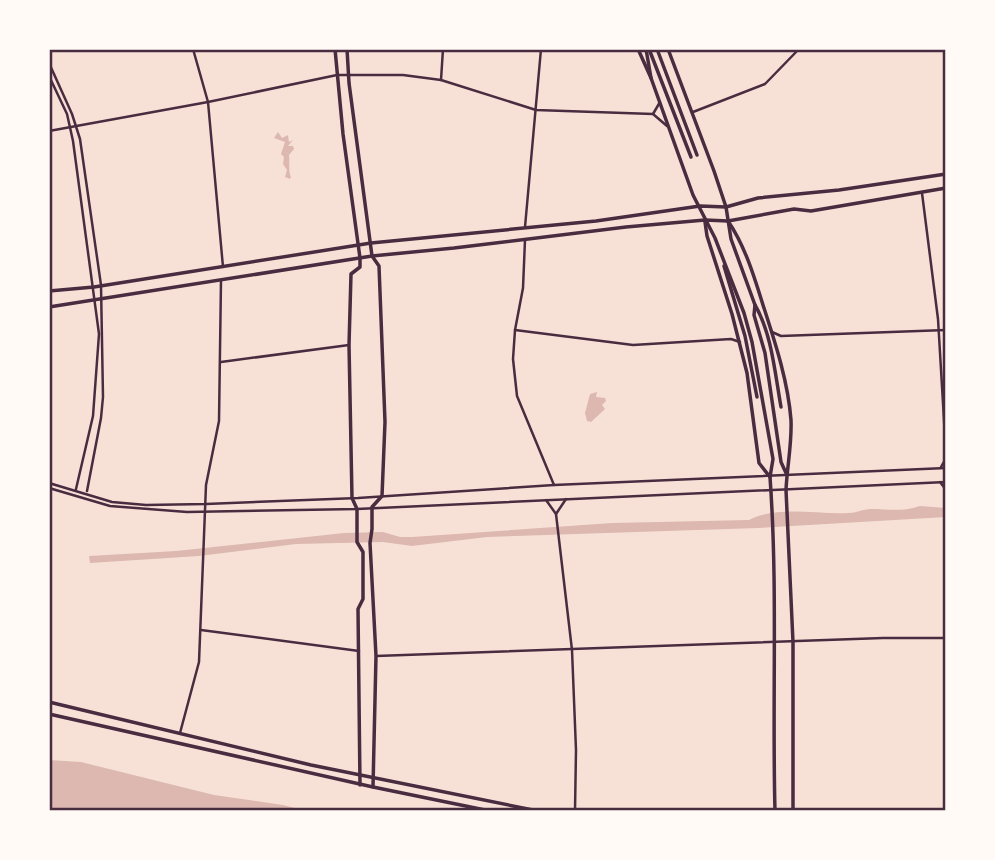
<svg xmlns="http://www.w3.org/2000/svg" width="995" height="860" font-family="'Golos Text',sans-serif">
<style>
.water{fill:#dcb8b0}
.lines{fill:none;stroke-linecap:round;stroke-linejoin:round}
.minor{stroke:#4a2c40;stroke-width:2.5}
.tertiary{stroke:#4a2c40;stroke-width:2.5}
.secondary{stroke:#4a2c40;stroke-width:3.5}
.primary{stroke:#4a2c40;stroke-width:3.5}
.trunk{stroke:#4a2c40;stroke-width:3.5}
.neatline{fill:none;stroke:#4a2c40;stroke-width:2.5}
</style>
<rect width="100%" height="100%" fill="#f7e1d7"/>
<g class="water">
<path d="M278,132L282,138L288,135L289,142L293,140L288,146H293L294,149L289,155C290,163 288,171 291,177L290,179L285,177L287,170L283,164L284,157L281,154L285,142L274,138Z"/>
<polygon points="597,392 596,397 605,398 606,401 602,405 605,409 591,422 587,421 585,413 590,394"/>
<path d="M920,506L946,508V517L758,528L487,537L412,546L383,542L296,544L199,556L90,563L89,556L176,551L344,533L383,532L400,537H412L612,523L749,520C778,505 818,515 849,513C856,513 863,509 871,509C888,509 904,512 920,506Z"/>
<polygon points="49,760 81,762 214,795 283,805 307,811 49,811"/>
</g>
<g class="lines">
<g class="minor">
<polyline points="193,49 208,102 223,267"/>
<polyline points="441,80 443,49"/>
<polyline points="693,112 765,84 799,49"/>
<polyline points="653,114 660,102"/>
<polyline points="49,131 208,102 337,75 403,75 441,80 536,110 653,114 667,126"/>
<polyline points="525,227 541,49"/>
<polyline points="525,240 523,288 515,330 513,359 517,396 554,485"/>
<polyline points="515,330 633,345 731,339 740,342"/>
<polyline points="221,362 349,345"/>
<polyline points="201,630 359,651"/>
<polyline points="180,733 199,662 206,485 219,421 221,280"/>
</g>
<g class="tertiary">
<polyline points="49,63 72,114 80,139 101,285 103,397 101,418 87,491"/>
<polyline points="49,76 67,114 73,141 99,334 93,416 76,489"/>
<polyline points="922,193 938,319 946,454"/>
<polyline points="772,332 781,336 946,330"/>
<polyline points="941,467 946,458"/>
<polyline points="940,482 946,490"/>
<polyline points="49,483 112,502 146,505 206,504 358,498 554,485 946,468"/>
<polyline points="49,488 110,506 187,512 357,509 946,482"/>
<polyline points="546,500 556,514 572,650 576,750 575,811"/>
<polyline points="556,514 566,499"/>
<polyline points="376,656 883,638 946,638"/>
</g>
<g class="secondary">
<polyline points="335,49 343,134 360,258 360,267 351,274 349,345 352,498 357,509 357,542 363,552 363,599 358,609 360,785"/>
<polyline points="347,49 349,83 372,256 379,266 385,422 382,496 372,507 372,529 370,543 376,656 373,787"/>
<polyline points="49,291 94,287 371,243 596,221 700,206 726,207 758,198 839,190 946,174"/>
<polyline points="49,307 372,256 454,248 626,227 705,220 728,221 794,209 811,211 946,188"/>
</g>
<g class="primary">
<path d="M638,49L651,78L693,195L715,238L744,313L752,342L773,459L770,477C778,588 772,700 775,811"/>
<polyline points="668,49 714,171 726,207 731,239 755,305 754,315 765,353 781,462 786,473"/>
<path d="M728,221C745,246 754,276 763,305C775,342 788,381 791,420C792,444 787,467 786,490L793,642V811"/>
<polyline points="705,222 707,236 732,314 747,373 759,463 770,477"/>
<polyline points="49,702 311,765 538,811"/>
<polyline points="49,714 373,787 490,811"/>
</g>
<g class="trunk">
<polyline points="646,49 651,78"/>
<polyline points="649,49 691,157"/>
<polyline points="657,49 697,155"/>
<polyline points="724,266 745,336 757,397"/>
<path d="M755,305C772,334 775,374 781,407"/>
</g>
</g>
<rect width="995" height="860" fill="none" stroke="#fffaf5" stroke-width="102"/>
<rect x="51" y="51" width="893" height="758" class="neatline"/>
</svg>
